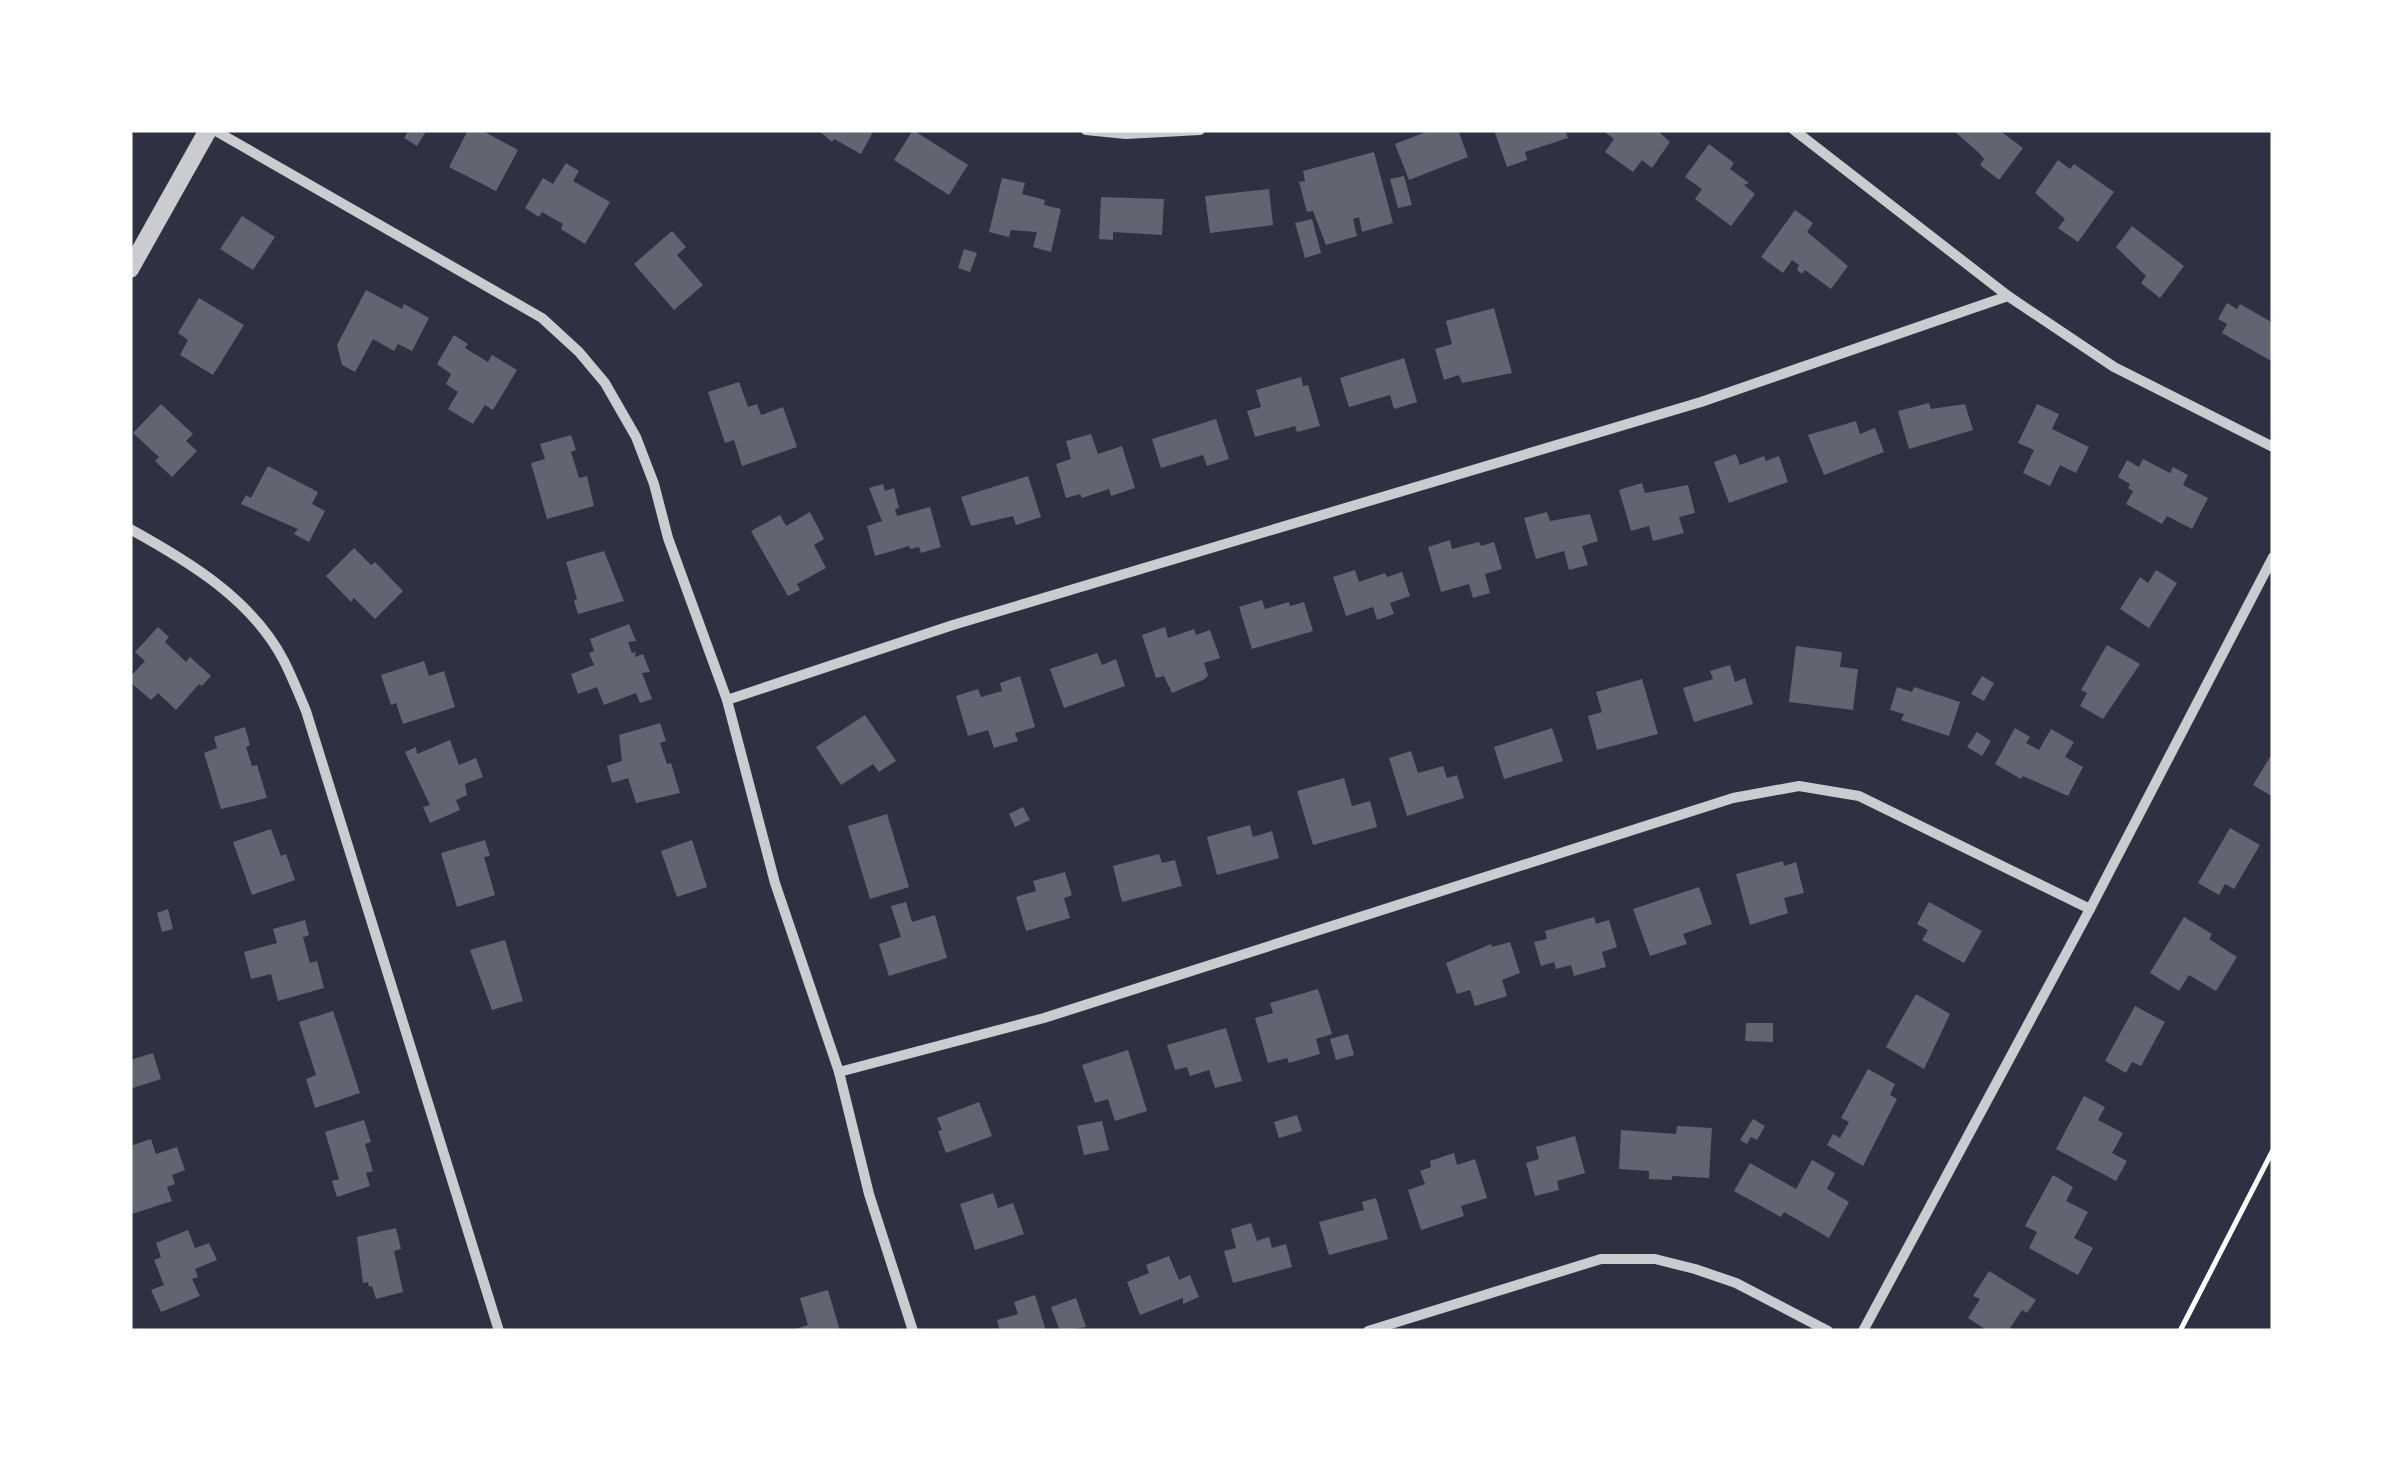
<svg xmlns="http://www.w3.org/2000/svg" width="2403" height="1461" font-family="Overpass,sans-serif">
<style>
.building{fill:#626471}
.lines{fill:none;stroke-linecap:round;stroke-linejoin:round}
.path{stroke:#fff;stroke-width:5}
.minor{stroke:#caccd0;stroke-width:10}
.tertiary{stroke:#caccd0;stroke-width:18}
</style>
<rect width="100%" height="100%" fill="#2d3142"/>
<g class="building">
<polygon points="409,130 427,130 417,146 404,138"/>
<polygon points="468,130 481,130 518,150 496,191 449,167"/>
<polygon points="818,130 874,130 861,154 834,139 832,142"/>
<polygon points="913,130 968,165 949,195 894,160"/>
<polygon points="1431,130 1458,130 1468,157 1409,180 1395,144"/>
<polygon points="1494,130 1565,130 1568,138 1525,152 1527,160 1507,167"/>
<polygon points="1602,130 1657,130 1670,142 1652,168 1642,160 1633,172 1605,152 1614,139"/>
<polygon points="1953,130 1999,130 2023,148 1999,180 1980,165 1984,159 1980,154"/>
<polygon points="1709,144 1734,163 1730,169 1749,183 1744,185 1755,194 1731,226 1695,199 1702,189 1685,177"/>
<polygon points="1374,152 1393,223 1362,232 1359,217 1353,219 1357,236 1326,245 1313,211 1307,212 1299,182 1305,181 1303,171"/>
<polygon points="2058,160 2070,169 2074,164 2114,192 2078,242 2058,228 2065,219 2035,193"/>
<polygon points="566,163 579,171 573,181 610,202 585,244 561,229 563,224 542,212 539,217 525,208 543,178 553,184"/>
<polygon points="1404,176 1412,205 1398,208 1390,179"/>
<polygon points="1002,178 1025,183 1022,194 1045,200 1044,205 1061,209 1051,252 1033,247 1037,232 1011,230 1009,237 989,232"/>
<polygon points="1269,189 1273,225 1210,233 1205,196"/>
<polygon points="1101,197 1164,199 1162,235 1113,232 1113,240 1099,239"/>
<polygon points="1795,210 1813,223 1807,232 1848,266 1831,289 1805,270 1802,274 1797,270 1799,265 1792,260 1783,273 1761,257"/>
<polygon points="242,216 275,237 253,270 220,249"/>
<polygon points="1312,219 1321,253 1305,258 1295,223"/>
<polygon points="2132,226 2184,266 2160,298 2141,283 2146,276 2116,247"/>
<polygon points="672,231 686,247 677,255 703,285 674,310 634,264"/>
<polygon points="964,249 977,253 970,272 958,268"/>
<polygon points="366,290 402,309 404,304 429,318 412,351 398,344 394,351 373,339 355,372 342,365 337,345"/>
<polygon points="199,298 244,325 213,375 180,355 188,340 178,333"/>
<polygon points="2227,303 2237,309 2240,304 2273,323 2273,362 2222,333 2227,324 2218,319"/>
<polygon points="1494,308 1512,373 1462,383 1459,375 1444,380 1435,349 1452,344 1446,321"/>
<polygon points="454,335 468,344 465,348 488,362 492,355 517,370 493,410 485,405 473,424 448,409 458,392 446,384 451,374 437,364"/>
<polygon points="1404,358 1417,402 1394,409 1390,395 1349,407 1340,378"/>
<polygon points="1301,377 1303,386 1308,385 1320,426 1297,432 1295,426 1255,437 1247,411 1261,407 1256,390"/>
<polygon points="739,382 748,407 757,404 761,415 783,407 797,447 742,466 734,440 725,443 708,392"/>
<polygon points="1929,403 1931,409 1965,404 1973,430 1909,449 1898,411"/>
<polygon points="161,404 193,434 186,441 197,451 172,477 155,461 159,457 133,433"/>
<polygon points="2037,404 2059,414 2052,429 2089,447 2076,473 2060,465 2050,486 2023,473 2034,450 2018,443"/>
<polygon points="1216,419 1229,459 1207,466 1203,455 1161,468 1152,439"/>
<polygon points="1856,421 1860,434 1875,428 1884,452 1824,475 1808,435"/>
<polygon points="1091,434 1098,454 1122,446 1135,488 1111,496 1109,489 1082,498 1080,494 1066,498 1056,464 1071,459 1066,441"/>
<polygon points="571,435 576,450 571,452 579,478 587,476 594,506 547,519 531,463 545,459 540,444"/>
<polygon points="1736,454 1740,465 1764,456 1766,461 1779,456 1788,482 1729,503 1714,462"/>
<polygon points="2143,459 2170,473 2173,467 2188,475 2183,485 2208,498 2192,529 2167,516 2162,524 2126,504 2133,491 2128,488 2130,484 2118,477 2127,460 2139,467"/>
<polygon points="268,466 318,492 312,504 325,511 309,542 294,534 298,529 241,504 246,495 251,498"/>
<polygon points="1028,476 1041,517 1016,525 1013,516 971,526 961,497"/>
<polygon points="1642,483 1645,493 1688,485 1695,513 1679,517 1684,533 1653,541 1649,526 1631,531 1619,490"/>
<polygon points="883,484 885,491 894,488 899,508 895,509 897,516 930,507 941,547 921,553 919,547 910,549 909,546 875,556 867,526 882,521 869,488"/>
<polygon points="810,512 824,539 814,545 826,568 797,584 800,590 788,596 751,531 780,515 786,526"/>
<polygon points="1547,512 1550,521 1590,514 1598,541 1582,546 1588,565 1569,570 1564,551 1536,559 1524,518"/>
<polygon points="1450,540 1452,549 1479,542 1481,546 1494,542 1502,569 1485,574 1490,593 1473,598 1469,584 1441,592 1428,547"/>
<polygon points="354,548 371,565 375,562 403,591 375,619 354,598 351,602 326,576"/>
<polygon points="604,551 624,601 578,614 574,601 577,599 566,562"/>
<polygon points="1355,570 1359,582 1385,573 1387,577 1402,572 1410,596 1390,603 1394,614 1377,620 1373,607 1346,616 1333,577"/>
<polygon points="2156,570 2177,583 2149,628 2120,609 2140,577 2148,583"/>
<polygon points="1262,600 1265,609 1289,602 1290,606 1304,602 1313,631 1252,649 1239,607"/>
<polygon points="629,624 636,641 628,642 632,653 636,652 635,657 643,654 650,672 642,673 652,699 640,703 636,693 604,705 597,687 578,694 571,674 594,665 589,653 594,651 590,639"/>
<polygon points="158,627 169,637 165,642 186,662 190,657 211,676 202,686 199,684 176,710 158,693 151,700 130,682 130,677 145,661 135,652"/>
<polygon points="1165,627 1168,638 1194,629 1196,635 1210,630 1220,658 1204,663 1208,675 1205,679 1172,693 1164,676 1156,678 1142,635"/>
<polygon points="2107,645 2140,664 2103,719 2080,706 2087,693 2081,690"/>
<polygon points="1796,646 1842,652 1840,667 1858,669 1853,710 1789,702"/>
<polygon points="1097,653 1102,665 1116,659 1125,686 1064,708 1050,669"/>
<polygon points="424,661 429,676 444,671 455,707 403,724 396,703 391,705 381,675"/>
<polygon points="1730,665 1735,682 1745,678 1753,704 1694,722 1683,688 1713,679 1710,671"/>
<polygon points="1020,676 1035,727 1015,733 1018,741 994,748 988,730 968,736 956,696 978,689 981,697 1002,691 1000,683"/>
<polygon points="1982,676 1994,683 1984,701 1971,694"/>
<polygon points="1642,679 1658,734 1597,750 1588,716 1602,712 1596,692"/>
<polygon points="1897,687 1912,692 1914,687 1960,702 1949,736 1901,720 1904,714 1890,710"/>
<polygon points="865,715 896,761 879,772 873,764 841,785 816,747"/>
<polygon points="660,723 666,741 660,743 667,764 671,763 680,793 636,803 628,778 612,783 607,766 622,761 619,735"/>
<polygon points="245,727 250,745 246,747 252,766 257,765 267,798 221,809 204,753 217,748 214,737"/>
<polygon points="1552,728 1563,761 1504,779 1494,747"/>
<polygon points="2015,728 2030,737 2026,743 2039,750 2051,729 2074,742 2065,757 2083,767 2068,796 2023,776 2021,779 1995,764"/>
<polygon points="1977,732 1991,741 1982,756 1967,747"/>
<polygon points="450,740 459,765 476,758 483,777 465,784 467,795 456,800 460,810 430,823 423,807 430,805 405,752 416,747 417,754"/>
<polygon points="1411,751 1418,773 1443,766 1447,778 1457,775 1464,798 1407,816 1389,758"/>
<polygon points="2273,752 2273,797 2253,785"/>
<polygon points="1344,778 1352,806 1370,801 1377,827 1313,845 1297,791"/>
<polygon points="1023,807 1030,820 1015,827 1009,814"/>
<polygon points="887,814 909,887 870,899 848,826"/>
<polygon points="1250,825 1253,837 1272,831 1279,858 1217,875 1207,837"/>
<polygon points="2230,828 2260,845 2234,889 2225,884 2219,895 2198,883"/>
<polygon points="271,829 281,856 286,854 295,880 252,895 233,842"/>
<polygon points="485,840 490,856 484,857 495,895 457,907 441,853"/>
<polygon points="692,840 707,887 677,897 661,851"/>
<polygon points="1159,854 1162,863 1175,860 1182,886 1122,902 1113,866"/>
<polygon points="1783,861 1784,866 1796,862 1804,893 1784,898 1788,913 1750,925 1736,874"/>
<polygon points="1065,872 1072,895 1064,898 1070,918 1026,931 1016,897 1036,891 1033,881"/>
<polygon points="1699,887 1712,924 1683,934 1687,944 1650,956 1633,909"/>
<polygon points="906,902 912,922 935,915 947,958 889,976 879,944 901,937 891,906"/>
<polygon points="1929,902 1982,931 1964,963 1922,940 1928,930 1917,924"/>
<polygon points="168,909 173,929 162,932 157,913"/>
<polygon points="1594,917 1596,924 1609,920 1617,947 1602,952 1606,967 1574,976 1571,965 1556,969 1554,962 1541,966 1534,942 1547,939 1545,931"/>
<polygon points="2184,917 2212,934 2209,939 2237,957 2216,991 2189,975 2179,991 2150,973"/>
<polygon points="305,920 309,935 303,937 310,963 317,961 324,988 278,1001 271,974 251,979 244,952 277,943 273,929"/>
<polygon points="505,940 523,1001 492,1010 470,950"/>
<polygon points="1510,942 1520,973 1502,980 1507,996 1475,1006 1470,990 1457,994 1446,963 1491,944 1492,947"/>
<polygon points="1318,989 1332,1034 1316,1039 1320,1054 1289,1063 1287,1058 1268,1063 1255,1018 1273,1013 1270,1003"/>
<polygon points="1916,994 1950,1014 1924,1069 1886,1047"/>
<polygon points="2135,1006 2165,1022 2141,1066 2132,1062 2126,1073 2105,1061"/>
<polygon points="333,1011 360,1093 315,1108 306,1079 316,1075 299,1022"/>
<polygon points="1746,1023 1773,1023 1773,1042 1745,1041"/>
<polygon points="1226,1028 1242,1081 1215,1088 1209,1070 1190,1076 1187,1067 1175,1070 1167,1045"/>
<polygon points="1348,1034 1354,1055 1336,1060 1330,1039"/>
<polygon points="1128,1050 1147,1111 1115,1121 1108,1099 1095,1103 1082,1065"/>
<polygon points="153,1053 161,1079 130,1089 130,1060"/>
<polygon points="1868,1069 1895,1084 1890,1095 1897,1099 1863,1166 1827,1145 1833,1134 1840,1138 1849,1122 1841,1118"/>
<polygon points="2084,1096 2105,1107 2098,1120 2123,1133 2112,1153 2127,1161 2116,1181 2056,1149"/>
<polygon points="979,1102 992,1136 946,1153 938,1131 942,1130 937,1118"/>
<polygon points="1297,1115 1302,1131 1279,1138 1274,1122"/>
<polygon points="1753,1119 1765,1126 1757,1140 1751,1137 1747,1144 1740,1140"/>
<polygon points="364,1120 371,1142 365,1144 373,1171 366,1173 370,1186 337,1197 332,1181 339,1179 325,1132"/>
<polygon points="1102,1121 1109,1150 1084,1155 1077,1126"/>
<polygon points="1677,1126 1712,1128 1709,1178 1672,1176 1672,1180 1649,1179 1649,1171 1619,1169 1621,1130 1676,1134"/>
<polygon points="1575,1136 1585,1173 1557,1181 1559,1190 1535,1196 1526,1163 1539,1159 1536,1147"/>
<polygon points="151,1139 156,1154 177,1147 185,1170 172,1175 175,1184 167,1187 172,1201 132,1214 130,1146"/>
<polygon points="1454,1153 1457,1165 1475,1159 1487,1198 1461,1206 1464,1216 1421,1230 1408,1190 1425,1184 1420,1171 1431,1167 1430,1161"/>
<polygon points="1812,1160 1835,1173 1827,1189 1849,1202 1829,1238 1784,1212 1781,1217 1734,1191 1750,1163 1796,1189"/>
<polygon points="2053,1175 2073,1187 2066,1201 2088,1212 2074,1238 2093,1248 2078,1275 2029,1248 2037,1232 2025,1226"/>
<polygon points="993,1193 998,1208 1013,1203 1024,1234 975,1250 960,1204"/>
<polygon points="1376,1198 1388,1239 1329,1255 1319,1222 1364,1210 1362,1202"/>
<polygon points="1251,1223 1257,1241 1269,1237 1272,1248 1286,1244 1292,1267 1233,1283 1224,1251 1236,1248 1231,1229"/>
<polygon points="396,1228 401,1249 394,1251 403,1292 376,1299 372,1286 369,1287 368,1282 363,1283 357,1237"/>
<polygon points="188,1230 195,1248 209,1243 217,1260 195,1269 198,1277 192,1279 200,1296 161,1312 151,1290 164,1285 154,1260 161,1257 156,1243"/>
<polygon points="1169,1256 1179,1280 1190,1275 1199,1297 1183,1304 1183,1298 1140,1315 1127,1282 1149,1273 1146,1265"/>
<polygon points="1989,1271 2036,1300 2027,1313 2022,1310 2008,1331 1988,1331 1968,1318 1980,1299 1973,1296"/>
<polygon points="828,1290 840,1331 790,1331 808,1325 800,1298"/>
<polygon points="1035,1295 1046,1331 1000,1331 997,1320 1018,1314 1014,1302"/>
<polygon points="1076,1298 1086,1327 1060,1331 1051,1307"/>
</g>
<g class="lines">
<polyline class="path" points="2180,1331 2273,1150"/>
<g class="minor">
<polyline points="214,130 542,318 579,352 605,383 636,437 654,484 668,538 727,700 775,883 839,1072 869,1194 913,1331"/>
<polyline points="1086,130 1126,134 1200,130"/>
<polyline points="1794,130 2008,296 2114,367 2273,447"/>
<path d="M130,529C188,561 252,599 284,661C292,677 299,694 306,711L499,1331"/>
<polyline points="727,700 953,625 1701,402 2008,296"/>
<polyline points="839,1072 1044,1018 1733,798 1799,786 1859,796 2090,909"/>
<polyline points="1368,1331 1601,1259 1655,1259 1695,1269 1736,1283 1828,1331"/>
<polyline points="1863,1331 2090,909 2273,557"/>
</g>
<polyline class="tertiary" points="130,269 208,130"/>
</g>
<rect width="2403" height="1461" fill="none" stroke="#ffffff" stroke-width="265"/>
</svg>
